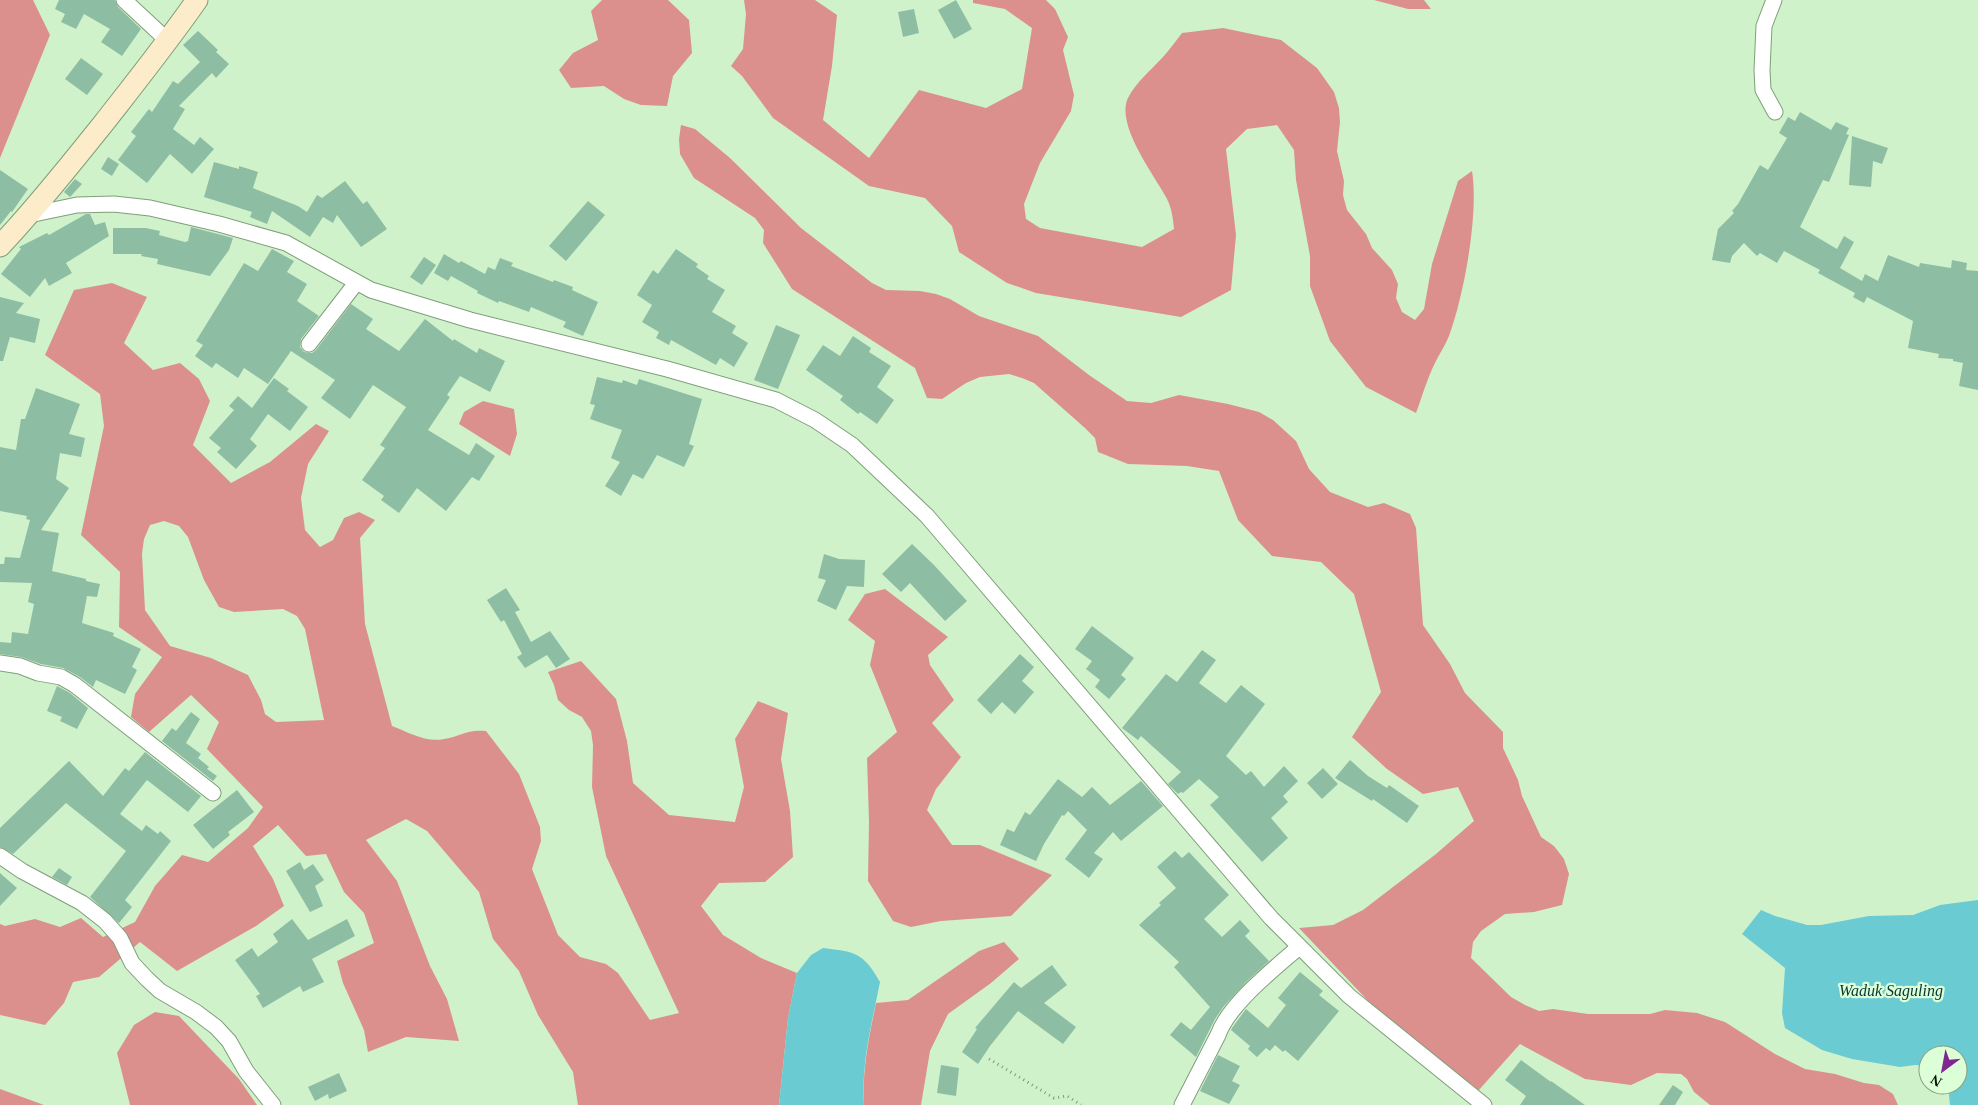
<svg xmlns="http://www.w3.org/2000/svg" width="1978" height="1105" font-family="Georgia,serif">
<style>
.forest{fill:#db908e;fill-rule:evenodd}
.water{fill:#6acbd2}
.building{fill:#8dbea4}
.lines{fill:none;stroke-linecap:round;stroke-linejoin:round}
.minor-casing{stroke:#7f9f7a;stroke-width:17}
.secondary-casing{stroke:#7f9f7a;stroke-width:23}
.path{stroke:#80997c;stroke-width:3;stroke-dasharray:1 4;stroke-linecap:butt}
.minor{stroke:#fff;stroke-width:15}
.secondary{stroke:#fdecc9;stroke-width:21}
.labels{text-anchor:middle;dominant-baseline:central;stroke-width:4.5;stroke-linejoin:round;paint-order:stroke}
.water-label{font-size:16px;font-style:italic;fill:#06373a;stroke:#ddffd7}
</style>
<rect width="100%" height="100%" fill="#d0f2ca"/>
<g class="forest">
<polygon points="0,0 33,0 50,35 0,158"/>
<polygon points="602,0 668,0 689,20 692,53 673,76 667,106 641,105 624,99 604,86 571,88 559,70 573,53 598,40 591,11"/>
<path d="M744,0H815L837,15L832,66L823,120L869,158L919,90L986,108L1022,89L1032,28L1005,9L973,3V0H1046L1055,9L1068,37L1063,50L1074,95L1071,111L1040,163L1024,204L1026,219L1040,228L1142,247L1174,229C1173,219 1172,209 1167,199C1155,176 1115,125 1128,98C1136,82 1151,70 1163,57C1170,49 1176,41 1182,33L1223,28L1281,40L1317,68L1334,92L1339,108L1340,122L1337,151L1344,181L1343,195L1347,210L1366,234L1372,248L1392,270L1398,284L1396,298L1402,312L1415,320L1424,309L1432,264L1458,181L1472,171C1479,214 1464,295 1449,336C1445,346 1439,354 1435,363C1427,379 1422,397 1416,413L1366,387L1330,341L1310,286V256L1296,180L1294,150L1277,125L1247,129L1226,149L1236,235L1231,290L1181,317L1036,293L1007,283L959,252L952,226L925,198L869,186L773,118L742,76L731,66L743,49L746,14Z"/>
<polygon points="1374,0 1424,0 1431,9 1408,9"/>
<polygon points="681,125 695,129 730,158 801,228 872,283 886,290 920,291 936,294 950,299 979,316 1038,336 1089,375 1127,401 1151,403 1179,395 1228,404 1259,412 1273,420 1296,441 1309,469 1330,492 1368,507 1384,503 1410,514 1416,528 1423,625 1450,664 1465,693 1503,732 1503,748 1518,780 1522,796 1541,837 1554,846 1564,859 1569,874 1562,905 1534,912 1505,914 1481,931 1473,942 1471,958 1511,997 1525,1005 1539,1011 1553,1009 1588,1014 1650,1014 1665,1010 1697,1013 1725,1022 1775,1054 1805,1069 1835,1074 1864,1083 1879,1085 1893,1094 1898,1105 1710,1105 1694,1092 1687,1079 1681,1074 1657,1073 1631,1085 1585,1079 1520,1044 1478,1091 1372,1005 1299,928 1333,925 1363,910 1436,854 1474,821 1458,787 1423,794 1387,769 1352,737 1381,692 1354,594 1321,562 1272,556 1238,520 1219,471 1187,466 1128,464 1098,452 1095,438 1085,428 1034,383 1022,378 1009,374 980,377 966,383 942,399 927,398 915,368 792,289 763,243 764,230 755,218 694,178 680,154 679,139"/>
<path d="M112,283L147,297L124,343L153,370L180,363L199,379L210,401L193,445L231,483L270,462L316,424L329,431L308,464L301,498L305,530L320,547L333,540L344,518L359,512L375,520L360,538L365,624L392,726C408,732 426,743 444,739C462,736 466,729 486,731L519,774L540,827L541,841L532,869L558,935L580,957L606,964L618,973L650,1020L679,1013L606,856L592,787L593,745L591,731L582,717L569,710L558,700L554,685L548,672L581,661L616,699L627,741L633,783L669,815L735,822L744,787L735,739L758,701L788,713L781,759L790,811L793,857L765,882L719,883L701,906L723,935L761,958L797,973L788,1018L779,1105H578L573,1072L538,1015L519,971L493,939L479,892L427,831L406,819L366,840L397,881L430,966L447,999L459,1041L406,1037L368,1052L364,1030L343,983L337,961L374,943L364,913L344,892L326,854L306,856L278,825L253,846L273,879L284,906L256,926L177,971L140,942L99,977L73,982L64,1003L45,1025L0,1015V924L5,926L35,919L60,927L81,918L103,937L135,922L155,886L182,855L208,862L248,828L263,807L207,749L219,722L191,695L149,732L131,717L135,694L162,657L119,627L120,572L81,535L104,426L100,394L45,355L74,290ZM164,521L179,526L188,537L204,580L219,607L234,612L283,609L297,616L305,629L324,720L276,722L265,714L261,700L248,675L211,658L170,646L145,610L142,554L144,539L150,525Z"/>
<polygon points="483,401 514,409 517,434 510,456 459,424 464,412"/>
<polygon points="885,589 948,637 928,655 930,665 954,700 932,723 961,757 936,789 927,810 952,845 980,845 1052,875 1011,916 941,921 911,927 893,921 868,881 869,821 867,758 897,732 870,665 875,641 848,620 865,594"/>
<path d="M1004,942L1019,959L991,983L948,1014L930,1051L921,1105H864C862,1070 869,1037 876,1003L908,1000L979,951Z"/>
<polygon points="155,1012 179,1016 239,1079 257,1105 130,1105 117,1053 134,1025"/>
<polygon points="0,1089 44,1105 0,1105"/>
</g>
<g class="water">
<polygon points="1978,900 1978,1105 1950,1105 1948,1085 1958,1085 1958,1055 1928,1055 1928,1066 1915,1065 1900,1067 1852,1059 1822,1050 1785,1028 1782,1013 1785,968 1742,934 1761,910 1775,916 1807,925 1821,925 1869,916 1913,915 1940,905"/>
<path d="M823,948C855,952 863,952 880,982C872,1023 861,1063 864,1105H779L788,1018L797,973L811,955Z"/>
</g>
<g class="building">
<polygon points="59,0 115,0 118,7 141,29 122,56 101,42 110,29 84,14 76,29 61,22 65,14 55,9"/>
<polygon points="956,0 972,29 954,39 938,10"/>
<polygon points="914,9 919,33 903,37 898,12"/>
<polygon points="198,31 218,50 216,52 229,64 216,78 212,73 179,106 185,109 173,129 194,145 200,137 214,149 192,174 170,154 147,183 118,160 136,136 131,132 149,109 152,112 173,81 178,84 200,62 183,45"/>
<polygon points="81,58 103,74 87,95 65,79"/>
<polygon points="1800,112 1831,130 1836,122 1849,128 1846,134 1849,135 1829,182 1823,180 1800,227 1837,249 1844,236 1854,242 1840,268 1862,281 1865,274 1878,281 1888,255 1919,267 1920,263 1951,268 1952,260 1967,263 1966,270 1978,271 1978,390 1959,386 1963,363 1953,361 1953,359 1938,358 1939,354 1908,348 1913,321 1867,297 1864,303 1853,297 1855,293 1818,273 1820,270 1784,251 1777,263 1760,253 1757,256 1744,243 1732,256 1730,263 1712,260 1718,229 1734,213 1732,211 1738,204 1760,165 1768,170 1787,138 1779,133 1788,117 1795,121"/>
<polygon points="1852,136 1888,148 1882,164 1873,161 1871,187 1849,185"/>
<polygon points="108,157 119,164 112,176 101,169"/>
<polygon points="214,162 239,169 239,166 258,172 253,188 298,206 307,212 317,195 322,198 345,181 363,204 367,201 387,229 361,247 337,215 333,223 323,217 310,237 272,211 267,224 250,217 252,212 204,197"/>
<polygon points="0,170 28,189 12,212 11,211 0,225"/>
<polygon points="75,179 82,184 70,197 64,192"/>
<polygon points="588,201 605,215 566,261 549,246"/>
<polygon points="86,214 90,214 95,225 105,222 109,236 66,263 72,273 49,286 45,278 30,297 1,274 21,249 19,247 47,233 49,235"/>
<polygon points="191,227 233,238 229,250 210,276 157,264 158,259 141,256 142,254 113,254 113,228 146,228 160,231 159,235 185,242 188,241"/>
<polygon points="272,249 294,261 287,272 307,284 297,301 319,316 301,339 300,347 304,352 312,353 316,350 351,304 373,319 366,329 399,351 425,319 453,341 454,339 477,353 479,348 505,361 490,392 460,376 447,395 450,397 428,430 469,455 476,443 495,456 479,481 472,477 446,511 417,488 399,513 381,500 384,496 362,480 385,448 380,445 406,407 373,385 350,419 321,398 335,380 291,351 268,384 244,368 238,378 216,363 212,368 195,356 203,345 196,341 244,263 258,271"/>
<polygon points="676,249 698,264 696,267 709,276 707,279 725,290 712,312 736,326 732,333 748,343 734,367 720,358 716,365 671,340 669,345 656,338 659,332 642,322 652,305 637,295 653,270 658,274"/>
<polygon points="444,254 459,263 461,261 485,274 488,267 495,270 500,258 513,263 511,266 553,282 554,280 573,287 572,290 598,302 583,336 563,327 566,322 531,307 529,312 499,301 498,303 477,293 478,291 451,276 448,281 434,273"/>
<polygon points="424,257 436,265 422,285 410,277"/>
<polygon points="0,297 24,303 16,313 40,319 35,343 10,337 3,361 0,361"/>
<polygon points="776,325 800,335 778,389 754,380"/>
<polygon points="853,336 871,348 869,352 891,366 877,387 894,400 877,424 860,412 858,414 840,400 843,396 806,370 823,345 840,356"/>
<polygon points="597,377 622,383 623,380 637,385 639,379 702,399 689,444 694,446 684,467 657,455 643,479 633,474 621,496 605,486 620,462 611,458 622,430 590,419 595,405 590,404"/>
<polygon points="274,378 289,389 287,391 308,407 290,431 268,414 250,439 257,446 236,469 217,452 221,448 209,438 234,410 229,406 238,396 252,408"/>
<polygon points="36,388 80,404 69,434 85,438 81,457 60,453 56,479 69,488 41,530 59,533 52,571 86,579 86,581 100,584 97,597 87,596 82,623 114,633 113,636 141,649 132,667 137,670 125,694 96,680 93,687 80,677 63,668 41,664 21,657 0,654 0,642 11,643 12,632 28,634 34,604 28,602 32,583 0,582 0,564 4,564 5,557 20,558 30,520 26,519 27,516 0,511 0,447 16,450 21,419 25,419"/>
<polygon points="912,544 934,565 967,601 945,621 910,583 901,592 882,574"/>
<polygon points="824,554 839,559 865,560 864,587 847,586 836,610 817,601 826,580 818,578"/>
<polygon points="506,588 520,610 515,612 531,642 550,631 570,659 556,668 547,655 525,668 517,657 522,654 504,620 501,622 487,600"/>
<polygon points="1092,626 1134,658 1121,675 1126,679 1109,699 1095,687 1100,680 1086,669 1092,661 1075,649"/>
<polygon points="1202,650 1216,660 1199,683 1226,703 1241,685 1265,704 1226,756 1246,775 1251,771 1264,787 1284,766 1298,781 1283,796 1288,802 1271,818 1288,838 1262,862 1210,805 1219,797 1199,779 1183,793 1181,792 1178,794 1168,784 1181,772 1141,736 1138,740 1122,728 1166,674 1177,682"/>
<polygon points="1020,654 1034,667 1022,681 1034,692 1015,714 1002,702 991,714 977,700"/>
<polygon points="57,686 70,693 88,708 77,729 60,721 62,717 47,711"/>
<polygon points="191,712 200,719 186,743 201,754 198,758 209,767 207,769 217,776 213,781 162,741 172,728 176,731"/>
<polygon points="145,752 201,796 188,812 147,780 120,814 142,831 146,825 158,834 160,831 171,841 125,900 132,907 119,923 90,897 126,851 66,803 13,854 0,847 0,828 69,761 103,796 125,768 129,771"/>
<polygon points="1350,760 1368,776 1387,788 1389,785 1419,806 1407,823 1373,799 1372,801 1335,778"/>
<polygon points="1323,768 1338,784 1322,799 1307,783"/>
<polygon points="1058,779 1082,797 1092,787 1110,805 1141,781 1163,806 1121,841 1113,832 1094,853 1103,859 1089,878 1065,859 1087,830 1068,811 1064,816 1062,815 1044,844 1036,861 1000,845 1007,829 1014,832 1025,812 1030,815"/>
<polygon points="237,790 254,812 228,832 230,835 213,849 193,825"/>
<polygon points="1175,851 1182,858 1189,852 1229,895 1204,919 1222,937 1240,920 1250,931 1245,936 1269,961 1247,981 1224,1006 1215,1019 1196,1057 1170,1035 1181,1022 1191,1030 1210,1007 1174,967 1179,962 1139,925 1161,905 1159,903 1176,888 1157,867"/>
<polygon points="300,862 304,870 313,864 324,880 315,886 323,906 310,912 286,871"/>
<polygon points="59,868 72,877 67,885 52,877"/>
<polygon points="0,873 17,888 0,906"/>
<polygon points="292,919 308,940 347,919 355,936 312,959 324,982 303,992 300,986 263,1008 256,996 260,994 235,960 252,948 258,957 278,942 273,934"/>
<polygon points="1052,965 1067,985 1044,1003 1076,1027 1063,1044 1018,1011 990,1046 978,1064 962,1052 977,1029 975,1028 1014,982 1021,988"/>
<polygon points="1300,972 1323,991 1319,995 1339,1011 1298,1061 1285,1050 1283,1052 1275,1045 1270,1051 1266,1048 1257,1057 1248,1049 1250,1046 1231,1030 1232,1028 1246,1009 1268,1028 1286,1005 1278,998"/>
<polygon points="1218,1055 1240,1066 1232,1081 1240,1085 1229,1104 1200,1091"/>
<polygon points="1521,1060 1551,1082 1551,1081 1585,1105 1520,1105 1526,1096 1505,1080"/>
<polygon points="941,1065 959,1068 956,1096 937,1093"/>
<polygon points="339,1073 347,1091 329,1099 328,1094 315,1101 308,1087"/>
<polygon points="1673,1085 1683,1092 1675,1105 1659,1105"/>
</g>
<g class="lines">
<g class="minor-casing">
<g id="minor">
<polyline points="124,0 168,41"/>
<polyline points="1774,0 1764,26 1762,70 1763,90 1775,112"/>
<polyline points="29,215 77,205 114,204 150,208 219,224 286,243 371,290 470,320 667,369 776,400 815,420 852,445 927,516 1271,918 1349,996 1484,1105"/>
<polyline points="309,344 356,283"/>
<polyline points="0,663 20,666 38,673 61,677 75,685 213,793"/>
<polyline points="0,856 22,871 82,903 105,921 120,938 132,963 147,979 160,991 196,1012 216,1027 229,1041 246,1071 273,1105"/>
<path d="M1182,1105L1218,1035C1229,1004 1274,969 1299,947"/>
</g>
</g>
<g class="secondary-casing">
<path id="secondary" d="M0,246C37,207 69,166 103,124C135,83 167,43 197,0"/>
</g>
<polyline class="path" points="989,1059 1054,1098 1067,1096 1081,1105"/>
<use href="#minor" class="minor"/>
<use href="#secondary" class="secondary"/>
</g>
<g class="labels">
<g class="water-label">
<text x="1891" y="990">Waduk Saguling</text>
</g>
</g>
<g transform="translate(1943 1070) rotate(212)"><circle r="24" fill="#ddffd7" stroke="#87a083"/>
<path d="M0-4L9 19L0 12L-9 19Z" fill="#812591"/>
<text y="-8" font-size="14" font-weight="bold" text-anchor="middle" fill="#061105">N</text>
</g>
</svg>
